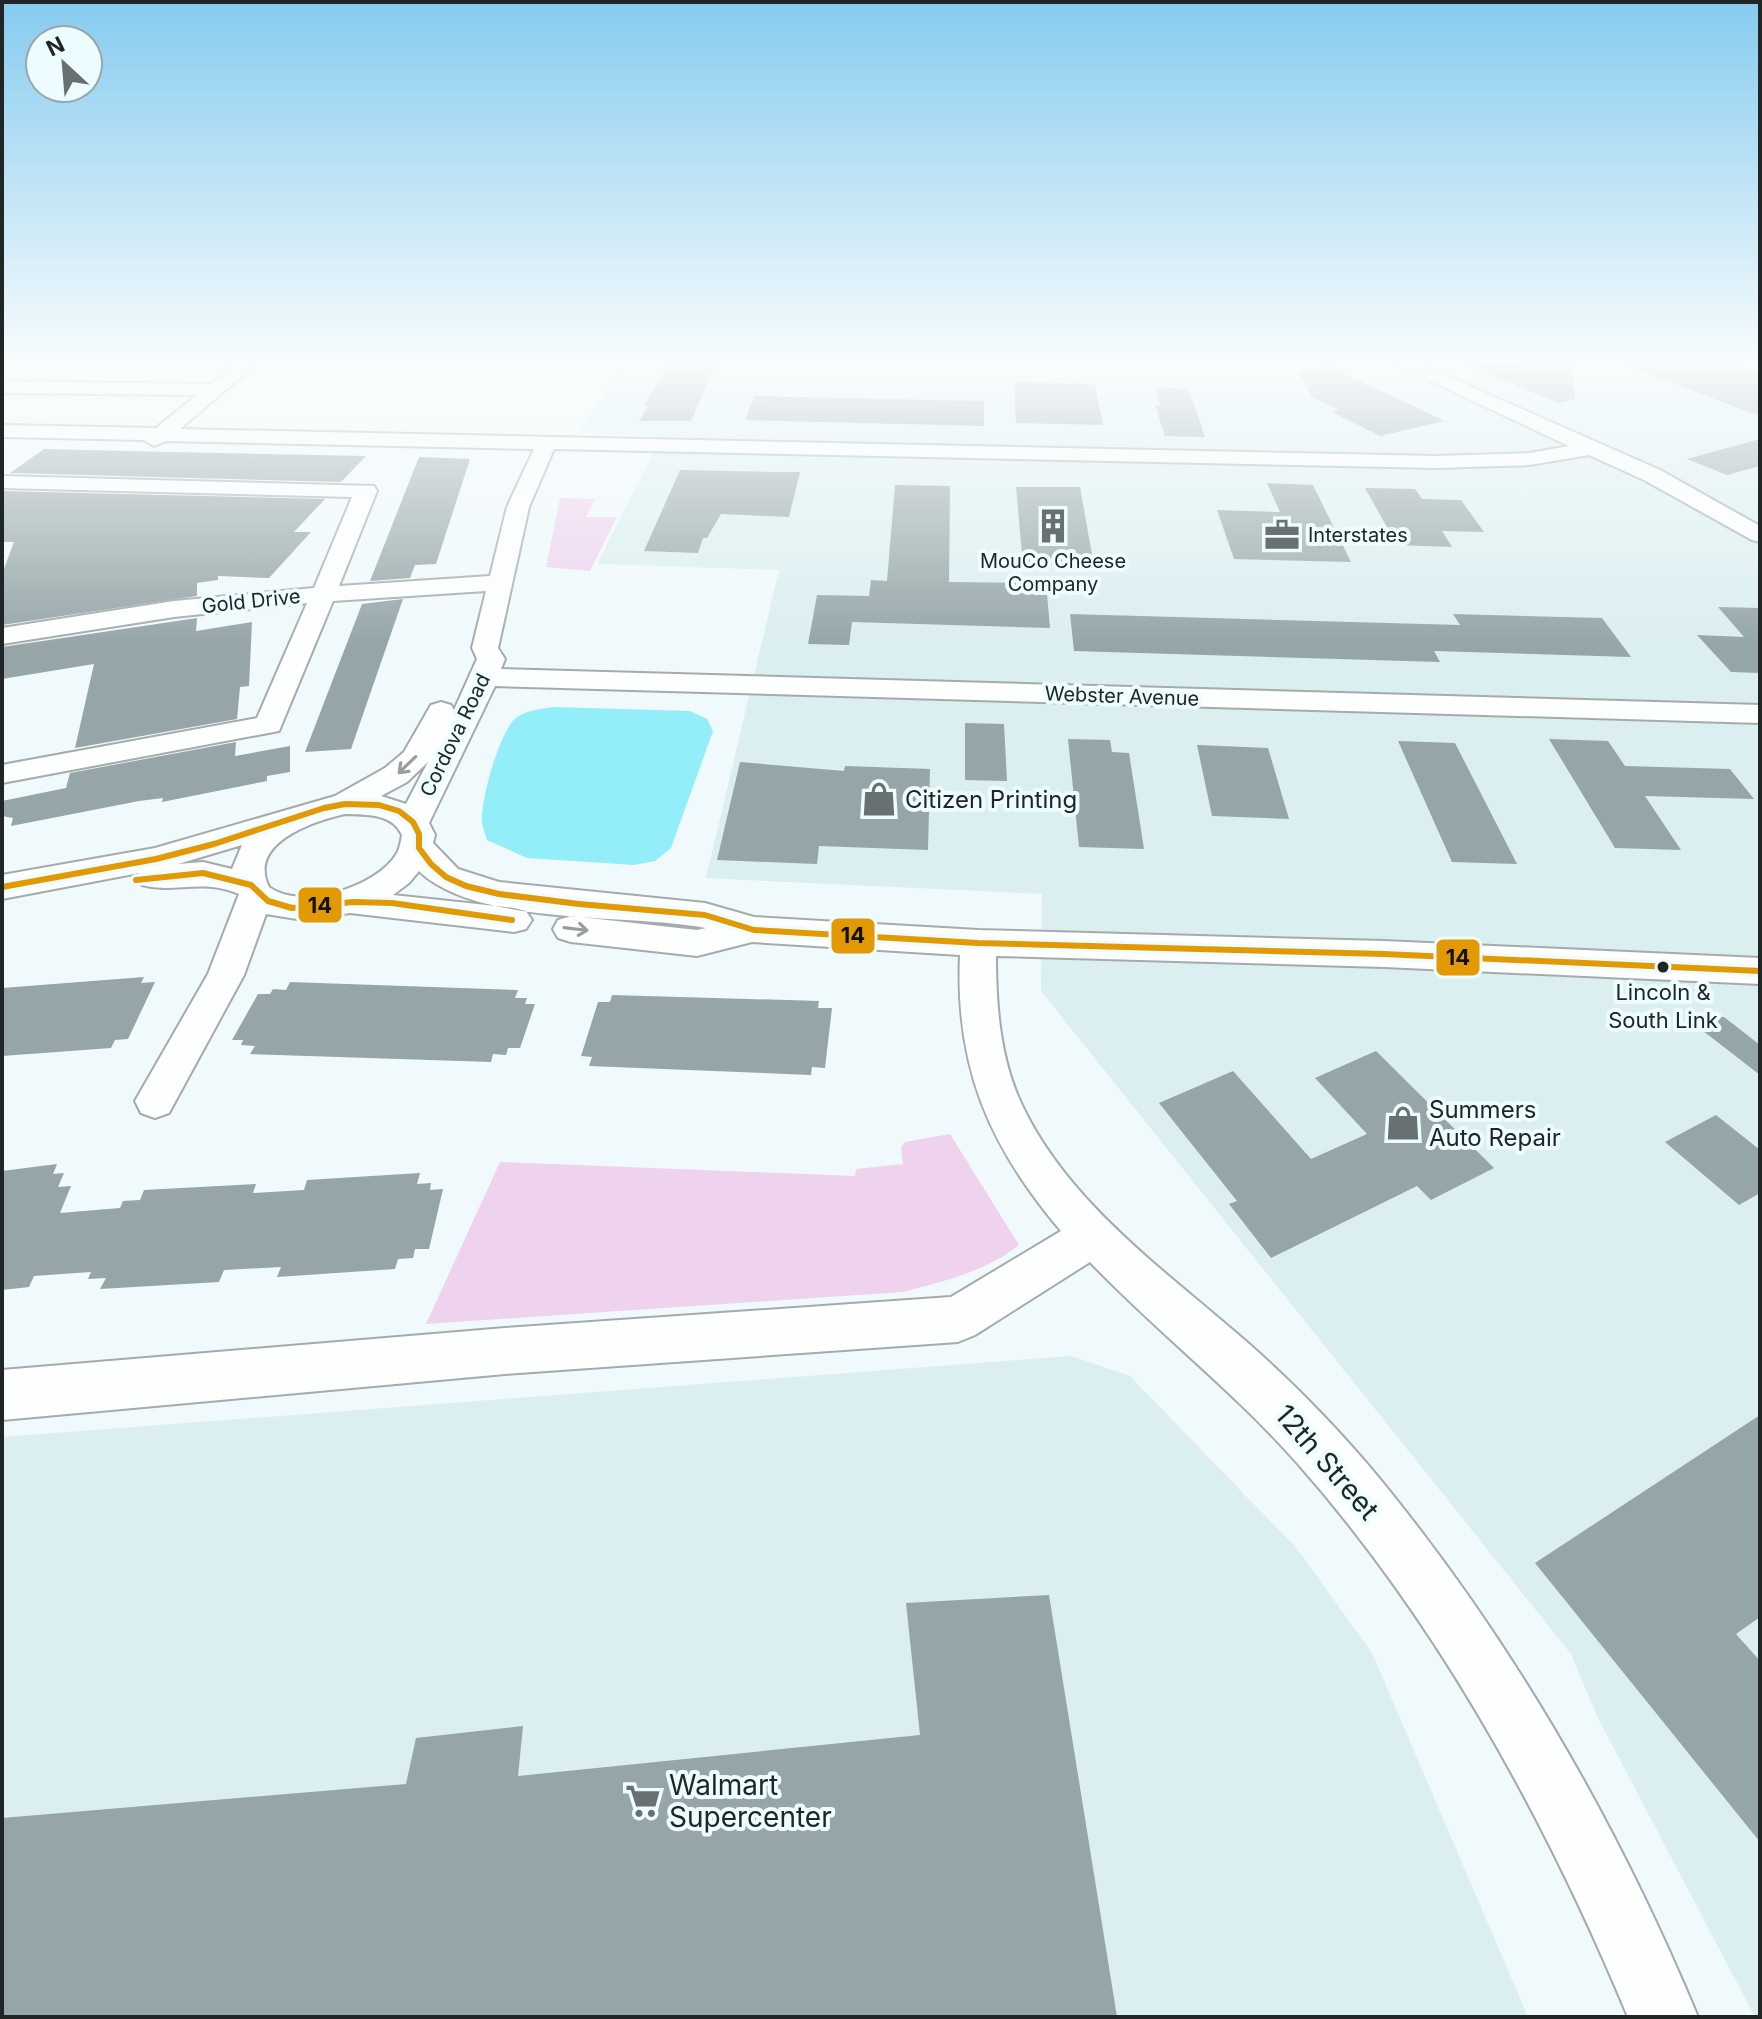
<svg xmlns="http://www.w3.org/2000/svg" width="1762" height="2019" font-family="Inter,sans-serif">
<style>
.built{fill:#dbeef0}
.green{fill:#efd2ee}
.water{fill:#93eefa}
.building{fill:#95a5a8}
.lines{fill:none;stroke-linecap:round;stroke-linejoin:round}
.minor-casing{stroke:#a5abac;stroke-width:4}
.minor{fill:#fdfefe;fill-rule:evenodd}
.bus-1-casing{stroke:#ecfcff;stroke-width:12}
.bus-1{stroke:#e29904;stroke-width:6}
.oneway{stroke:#9a9d9d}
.bus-dot{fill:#202626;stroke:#ecfcff;stroke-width:3}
.labels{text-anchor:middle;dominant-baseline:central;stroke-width:8;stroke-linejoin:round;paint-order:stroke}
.far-poi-label{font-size:20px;fill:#202626;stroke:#ecfcff;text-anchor:start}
.far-street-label{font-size:20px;fill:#202626;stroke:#ecfcff}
.bus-label{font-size:22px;fill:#202626;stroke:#ecfcff}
.poi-label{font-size:24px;fill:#202626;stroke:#ecfcff;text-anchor:start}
.near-street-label{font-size:28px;fill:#202626;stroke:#ecfcff}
.near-poi-label{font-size:28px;fill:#202626;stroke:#ecfcff;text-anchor:start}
.line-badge{stroke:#ecfcff;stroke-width:3}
.pale-badge-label{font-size:22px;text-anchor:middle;font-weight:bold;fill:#111}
</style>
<rect width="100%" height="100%" fill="#f0f9fb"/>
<g class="built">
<polygon points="626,363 1760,363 1760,2017 1755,2017 1597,1716 1571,1654 1041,991 1042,894 706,878 779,570 597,564 661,437 579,432"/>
<polygon points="1071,1356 1130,1376 1298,1550 1372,1653 1528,2017 2,2017 2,1437"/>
</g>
<g class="green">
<polygon points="560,498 595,499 586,517 617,517 590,571 546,567"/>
<path d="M950,1134L1019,1245C985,1272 944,1281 903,1292L426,1324L500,1162L855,1176L856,1169L903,1164L901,1147L905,1142Z"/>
</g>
<path class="water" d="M553,707L690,711L707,719L713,731L671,848L655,861L634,865L527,858L487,840C485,834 483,828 482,822C480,801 500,729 517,717C528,710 541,709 553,707Z"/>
<g class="building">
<polygon points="669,363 716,363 691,421 639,421 648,406 644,406"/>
<polygon points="1571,363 1575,399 1558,403 1463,364"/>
<polygon points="1627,363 1732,363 1760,373 1760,416 1626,366"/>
<polygon points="1328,366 1445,421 1380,436 1332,412 1339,410 1312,397 1298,372"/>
<polygon points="1014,382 1095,384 1103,425 1016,423"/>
<polygon points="1155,388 1189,389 1205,437 1165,436 1155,405 1160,406"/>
<polygon points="754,396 984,401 984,426 745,420"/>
<polygon points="1760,439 1760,466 1727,475 1687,459"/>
<polygon points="44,449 169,452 366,456 341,482 10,473"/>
<polygon points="419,457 470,459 436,564 415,565 410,578 370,581"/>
<polygon points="680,470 775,472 800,472 789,517 721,514 707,538 703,538 698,553 644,551"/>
<polygon points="1267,483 1313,485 1351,562 1234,559 1217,510 1280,512"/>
<polygon points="895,485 950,486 949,582 1046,583 1050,628 852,622 849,645 808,644 817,595 869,596 871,580 887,581"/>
<polygon points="1016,487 1080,487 1094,566 1023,565"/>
<polygon points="1365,488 1415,489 1422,499 1461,500 1484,532 1442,531 1452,547 1397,545"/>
<polygon points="2,491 325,499 294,532 311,532 269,578 218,576 218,580 197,583 197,596 2,625 2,574 14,542 2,542"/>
<polygon points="403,599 351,749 305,752 362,604"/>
<polygon points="1718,607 1760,608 1760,673 1731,672 1697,635 1744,637"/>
<polygon points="1070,614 1460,625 1453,614 1602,618 1631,657 1434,651 1440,662 1074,651"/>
<polygon points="197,618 196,631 252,622 249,686 240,687 237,719 75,748 94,664 2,679 2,647"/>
<polygon points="965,723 1004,724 1007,781 965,780"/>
<polygon points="1068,739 1110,740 1112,752 1129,753 1144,849 1079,847"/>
<polygon points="1549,739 1608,741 1625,766 1730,769 1754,799 1645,796 1681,850 1615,848"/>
<polygon points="1398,741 1455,743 1517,864 1452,862"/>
<polygon points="236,742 235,756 290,746 290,772 267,776 267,781 162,802 163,798 139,801 11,826 13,818 2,816 2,801 66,788 70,773"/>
<polygon points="1197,745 1268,748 1289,819 1212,816"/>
<polygon points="740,762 844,771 845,766 930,769 928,850 819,846 817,864 717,860"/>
<polygon points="144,977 141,983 155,982 128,1039 115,1040 111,1048 2,1056 2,988"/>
<polygon points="290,982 518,990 515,998 527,998 525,1004 535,1004 520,1048 508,1048 506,1055 493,1054 491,1062 250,1054 255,1046 241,1045 243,1040 232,1040 258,994 270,994 273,989 286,990"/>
<polygon points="612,995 819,1001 818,1008 832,1008 825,1068 812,1067 811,1075 589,1066 592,1057 581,1056 598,1002 610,1002"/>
<polygon points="1685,1017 1724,1017 1760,1045 1760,1075"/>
<polygon points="1376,1051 1494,1168 1431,1200 1417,1186 1271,1258 1229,1204 1237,1201 1159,1103 1233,1071 1311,1159 1367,1134 1315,1078"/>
<polygon points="1716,1115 1760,1150 1760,1193 1739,1205 1665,1142"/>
<polygon points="57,1164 53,1174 64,1173 58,1187 71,1186 60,1213 120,1208 123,1201 140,1200 144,1190 256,1184 253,1193 304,1190 307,1180 420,1173 417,1184 431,1183 430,1190 443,1189 429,1249 415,1249 413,1258 398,1259 395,1269 277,1277 281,1267 224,1270 219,1282 100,1289 106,1278 88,1279 91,1272 34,1276 29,1287 2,1290 2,1171"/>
<polygon points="1760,1415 1760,1617 1736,1634 1760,1661 1760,1842 1535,1563"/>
<polygon points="1049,1595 1117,2017 2,2017 2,1818 406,1784 416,1738 523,1726 518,1776 920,1735 906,1603"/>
</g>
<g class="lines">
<g class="minor-casing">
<path id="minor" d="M236,363H257L180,429L1437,456L1530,453L1569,446L1392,363H1417L1660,470L1760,526V542L1752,540L1644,480L1589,455L1530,465L1437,468L554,449L529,507L498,648L505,659L501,669L1760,705V723L495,686L429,823L435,835L433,843L458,869L499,882L705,903L754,917L978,930L1384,941L1760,958V984L1384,967L996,956C996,1006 1000,1058 1021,1103C1068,1204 1167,1272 1248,1343C1302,1391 1352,1443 1396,1499C1521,1656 1621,1832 1698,2017H1628C1546,1820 1440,1625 1298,1464C1234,1391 1157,1332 1090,1262L975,1335L958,1342L505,1374L2,1420V1370L505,1328L951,1297L1061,1231C989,1146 955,1067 960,955L752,942L697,956L571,942L558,938L553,929L558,920L571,916L697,930L706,928C627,913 478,927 419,871L409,883L393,895L514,908L526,911L532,920L526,929L514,932L350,913L303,920L266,914L244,975L169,1113L155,1118L141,1113L135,1101L208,974L239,894C201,878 175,894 142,885L137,877L139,873L2,899V875L155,848L335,796L385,768L404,752L431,705L441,702L451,705L454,710L477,659L472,648L486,591L333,601L279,731L2,783V765L257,718L307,603L174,617L2,644V628L174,601L314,588L352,497L2,488V476L374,486L377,491L339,586L490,576L507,507L534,449L166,441L154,446L144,440L2,437V425L156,428L197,395L2,393V381L211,384ZM428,762L406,804L381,796L407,782ZM345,814C367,815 392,813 402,835C401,840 400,848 397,853C378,887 301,911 269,887C247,843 314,821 345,814ZM242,845L232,869L203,862L178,864Z"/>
</g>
<use href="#minor" class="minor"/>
<g class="bus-1-casing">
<g id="bus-1">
<polyline points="136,880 203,873 251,885 268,901 292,908 353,902 392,903 512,920"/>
<polyline points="2,887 156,859 214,844 324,808 345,804 379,805 399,811 413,822 419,834 419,848 431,864 446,877 466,886 499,894 579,904 705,915 754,930 978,943 1384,954 1760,971"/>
</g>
</g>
<use href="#bus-1" class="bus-1"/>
</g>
<defs><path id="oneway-shaft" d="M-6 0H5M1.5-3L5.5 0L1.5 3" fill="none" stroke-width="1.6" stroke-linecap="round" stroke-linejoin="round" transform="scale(2)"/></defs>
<g class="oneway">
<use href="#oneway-shaft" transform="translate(407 765) rotate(136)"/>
<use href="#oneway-shaft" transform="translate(576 929) rotate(7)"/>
</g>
<linearGradient id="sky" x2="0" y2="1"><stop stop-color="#86cbef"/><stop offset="0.56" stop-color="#f8fcfd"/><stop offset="1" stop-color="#f8fcfd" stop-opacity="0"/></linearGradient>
<rect width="1762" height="646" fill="url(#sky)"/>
<defs>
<g id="building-bare" transform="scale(2.76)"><path d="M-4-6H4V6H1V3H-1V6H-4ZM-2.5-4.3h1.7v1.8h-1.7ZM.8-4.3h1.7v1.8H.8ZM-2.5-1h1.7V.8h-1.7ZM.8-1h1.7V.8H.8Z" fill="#697071" stroke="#ecfcff" stroke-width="2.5" paint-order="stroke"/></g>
<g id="office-bare" transform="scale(2.76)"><path d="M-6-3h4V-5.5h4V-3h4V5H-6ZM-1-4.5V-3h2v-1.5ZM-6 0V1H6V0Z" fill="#697071" stroke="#ecfcff" stroke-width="2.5" paint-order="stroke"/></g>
<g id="shop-bare" transform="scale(2.76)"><path d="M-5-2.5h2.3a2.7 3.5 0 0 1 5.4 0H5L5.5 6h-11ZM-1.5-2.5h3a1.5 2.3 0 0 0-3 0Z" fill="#697071" stroke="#ecfcff" stroke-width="2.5" paint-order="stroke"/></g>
<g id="supermarket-bare" transform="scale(2.76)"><path d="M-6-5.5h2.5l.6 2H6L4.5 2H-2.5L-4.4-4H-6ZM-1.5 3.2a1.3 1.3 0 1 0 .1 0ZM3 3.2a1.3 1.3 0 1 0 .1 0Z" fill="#697071" stroke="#ecfcff" stroke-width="2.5" paint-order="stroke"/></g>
</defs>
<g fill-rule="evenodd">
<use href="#building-bare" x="1053" y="526"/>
<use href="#office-bare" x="1282" y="535"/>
<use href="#shop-bare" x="879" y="799"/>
<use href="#shop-bare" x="1403" y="1123"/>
<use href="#supermarket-bare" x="643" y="1801"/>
</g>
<circle class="bus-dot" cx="1663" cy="967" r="7"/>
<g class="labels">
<g class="far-poi-label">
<text x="1308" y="535">Interstates</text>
<text x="1053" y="561" text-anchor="middle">MouCo Cheese<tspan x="1053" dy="23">Company</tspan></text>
</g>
<g class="far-street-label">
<text transform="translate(251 601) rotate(-6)">Gold Drive</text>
<text transform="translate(1122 696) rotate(2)">Webster Avenue</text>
<text transform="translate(455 735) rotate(-64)">Cordova Road</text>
</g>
<g class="bus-label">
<text x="1663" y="992">Lincoln &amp;<tspan x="1663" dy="28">South Link</tspan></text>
</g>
<g class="poi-label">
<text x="905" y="799">Citizen Printing</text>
<text x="1429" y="1109">Summers<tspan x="1429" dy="28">Auto Repair</tspan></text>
</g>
<g class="near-street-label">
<text transform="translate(1327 1462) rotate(49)">12th Street</text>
</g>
<g class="near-poi-label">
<text x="669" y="1785">Walmart<tspan x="669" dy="32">Supercenter</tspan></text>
</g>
</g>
<g class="line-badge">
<rect x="297" y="886" width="46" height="38" rx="8" fill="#e29904"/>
<rect x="830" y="917" width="46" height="38" rx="8" fill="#e29904"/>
<rect x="1435" y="938" width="46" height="39" rx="8" fill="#e29904"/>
</g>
<g class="pale-badge-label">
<text x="320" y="913">14</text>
<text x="853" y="943">14</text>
<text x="1458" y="965">14</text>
</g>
<rect width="1762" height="2019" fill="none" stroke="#202626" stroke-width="8"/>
<g transform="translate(64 64) rotate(334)"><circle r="38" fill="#ecfcff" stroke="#9aa6a8" stroke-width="2"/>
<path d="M0-6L14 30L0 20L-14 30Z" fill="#697071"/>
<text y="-12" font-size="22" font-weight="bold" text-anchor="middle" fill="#202626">N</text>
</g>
</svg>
